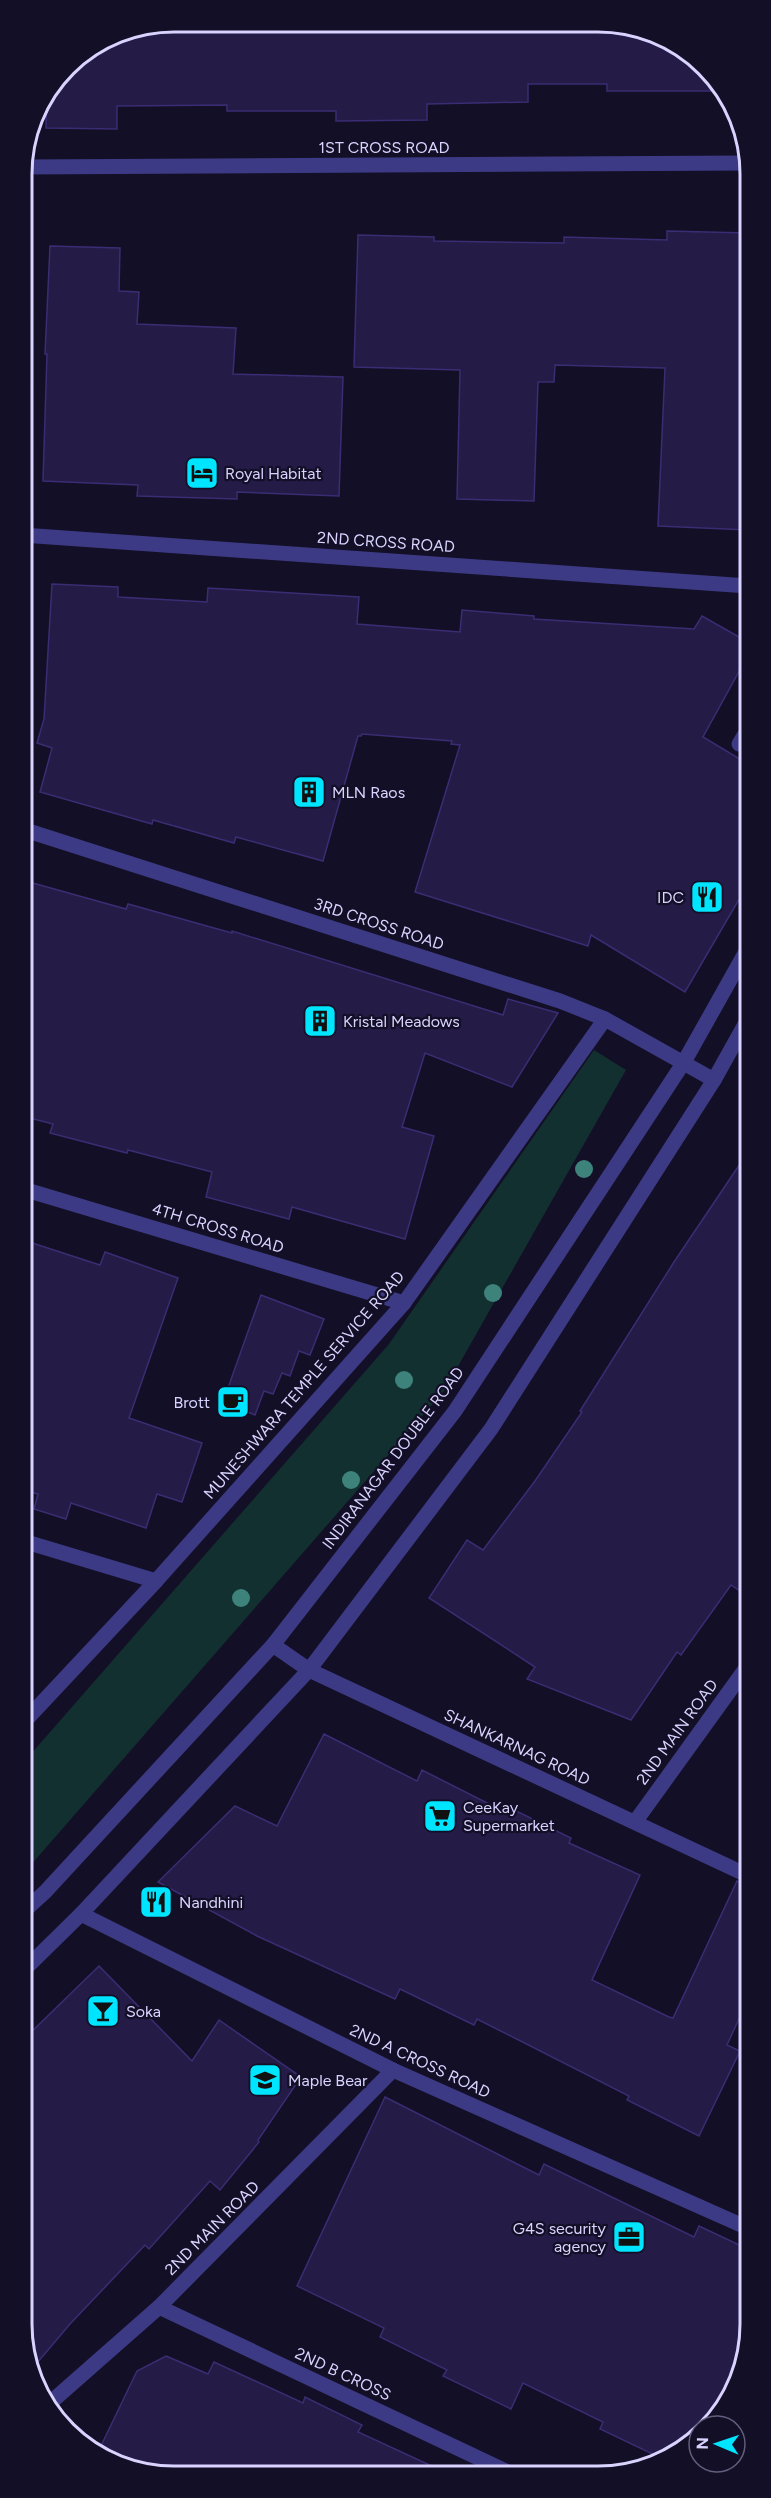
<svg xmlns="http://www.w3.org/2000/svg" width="771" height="2498" font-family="Figtree,sans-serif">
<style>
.green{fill:#12302f}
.building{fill:#241b47;stroke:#3b2d73;stroke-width:1.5}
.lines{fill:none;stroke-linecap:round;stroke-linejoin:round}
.minor{stroke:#3d3a85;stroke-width:15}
.tree{fill:#3d827b}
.labels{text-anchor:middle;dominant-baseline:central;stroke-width:4.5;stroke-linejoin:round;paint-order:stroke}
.street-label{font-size:16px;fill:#d9d4ff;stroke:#130f26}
.poi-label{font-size:16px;fill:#d9d4ff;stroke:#130f26;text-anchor:start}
.rim{fill:none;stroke:#d9d4ff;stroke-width:3}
</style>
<rect width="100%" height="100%" fill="#130f26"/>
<polygon class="green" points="594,1050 626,1070 444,1391 23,1874 23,1763 389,1344"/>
<g class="building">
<polygon points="173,21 628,24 706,66 719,91 607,91 607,84 528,84 528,102 427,104 427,120 336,121 336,111 227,111 227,105 117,106 117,129 46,128 47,94 66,65 115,32"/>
<polygon points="667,231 747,233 748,530 658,526 665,368 555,365 554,382 538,382 534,501 457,499 460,370 354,367 358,235 434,237 434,241 564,243 564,237 667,240"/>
<polygon points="50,246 120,248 119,291 139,292 137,324 236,328 233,374 343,377 339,496 237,492 237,499 137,496 138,485 43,481 47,354 45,354"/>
<polygon points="52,584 118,587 118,597 207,602 208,588 359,597 357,624 460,632 462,610 534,616 534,619 694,629 702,616 748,642 748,655 703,737 748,764 748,884 685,992 591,935 588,946 415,892 460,745 451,744 452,741 362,734 361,736 358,736 323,861 236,837 234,843 153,820 152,824 40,792 52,748 37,743 44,719"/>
<polygon points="22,880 126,909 128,904 232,933 232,931 503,1015 508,999 558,1013 512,1087 425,1053 402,1127 434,1136 405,1239 292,1207 289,1219 206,1197 212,1172 128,1150 127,1153 50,1133 53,1124 22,1116"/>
<polygon points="748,1152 749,1597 731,1585 681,1655 677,1652 631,1720 527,1679 535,1667 429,1598 467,1540 483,1550 535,1481 582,1412 580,1411 674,1262"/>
<polygon points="23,1240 100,1265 105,1252 178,1278 129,1418 202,1443 182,1502 157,1494 146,1528 71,1503 66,1519 34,1509 38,1494 23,1490"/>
<polygon points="261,1295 324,1319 310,1355 299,1351 290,1376 282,1373 273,1394 264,1391 255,1415 223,1402"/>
<polygon points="324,1734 417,1781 422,1770 497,1808 500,1803 571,1838 569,1843 640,1875 592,1980 669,2017 673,2018 737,1881 749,1886 749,1997 727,2045 740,2051 699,2136 627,2100 629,2096 477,2019 474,2025 400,1989 395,1999 257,1936 158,1882 235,1806 277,1826"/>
<polygon points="99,1966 192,2061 219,2020 301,2077 258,2140 259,2142 220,2190 210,2181 149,2249 145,2245 70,2324 32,2369 24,2354 23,2040"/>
<polygon points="385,2097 539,2175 544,2164 694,2237 699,2226 750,2250 750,2335 739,2383 712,2425 699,2426 699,2436 674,2457 665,2460 600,2429 603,2422 523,2383 511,2409 443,2376 447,2370 380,2337 384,2328 297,2286"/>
<polygon points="166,2356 208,2374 214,2362 303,2403 305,2397 362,2425 358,2432 449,2474 144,2474 99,2450 137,2371"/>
</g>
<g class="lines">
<g class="minor">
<polyline points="21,167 747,163"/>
<polyline points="22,535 748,586"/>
<polyline points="739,744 748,729"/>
<polyline points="22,829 560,1001 605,1019 714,1080"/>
<polyline points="23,1189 404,1303"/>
<polyline points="23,1541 156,1581"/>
<polyline points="273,1645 309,1670 749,1876"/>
<polyline points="23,1723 156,1581 404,1303 605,1019"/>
<polyline points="635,1822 749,1664"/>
<polyline points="23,1912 45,1892 273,1645 455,1411 684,1062 748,948"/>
<polyline points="81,1914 393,2070 750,2229"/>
<polyline points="23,1971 81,1914 309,1670 491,1429 714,1080 748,1019"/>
<polyline points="159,2307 512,2474"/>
<polyline points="50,2403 159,2307 393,2070"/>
</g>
</g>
<g class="tree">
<circle cx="584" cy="1169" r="9"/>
<circle cx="493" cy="1293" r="9"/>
<circle cx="404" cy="1380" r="9"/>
<circle cx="351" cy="1480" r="9"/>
<circle cx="241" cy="1598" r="9"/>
</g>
<defs>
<g id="hotel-square" transform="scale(1.725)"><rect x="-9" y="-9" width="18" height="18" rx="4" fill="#00e5ff" stroke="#130f26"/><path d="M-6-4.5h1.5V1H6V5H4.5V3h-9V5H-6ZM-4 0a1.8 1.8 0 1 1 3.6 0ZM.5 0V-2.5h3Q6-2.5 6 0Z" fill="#111"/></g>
<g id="building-square" transform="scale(1.725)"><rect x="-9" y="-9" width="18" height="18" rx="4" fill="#00e5ff" stroke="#130f26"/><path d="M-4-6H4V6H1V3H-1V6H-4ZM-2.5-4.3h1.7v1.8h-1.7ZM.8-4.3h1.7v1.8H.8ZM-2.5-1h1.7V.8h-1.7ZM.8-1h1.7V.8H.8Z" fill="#111"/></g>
<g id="restaurant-square" transform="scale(1.725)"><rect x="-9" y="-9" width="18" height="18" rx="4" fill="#00e5ff" stroke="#130f26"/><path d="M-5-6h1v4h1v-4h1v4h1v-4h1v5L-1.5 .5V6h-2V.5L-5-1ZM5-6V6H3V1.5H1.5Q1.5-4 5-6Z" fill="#111"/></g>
<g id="cafe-square" transform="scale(1.725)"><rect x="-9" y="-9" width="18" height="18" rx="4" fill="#00e5ff" stroke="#130f26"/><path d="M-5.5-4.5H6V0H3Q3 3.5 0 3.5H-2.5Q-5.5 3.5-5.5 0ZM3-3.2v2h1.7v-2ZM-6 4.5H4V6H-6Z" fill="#111"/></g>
<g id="supermarket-square" transform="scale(1.725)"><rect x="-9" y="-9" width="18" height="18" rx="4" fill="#00e5ff" stroke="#130f26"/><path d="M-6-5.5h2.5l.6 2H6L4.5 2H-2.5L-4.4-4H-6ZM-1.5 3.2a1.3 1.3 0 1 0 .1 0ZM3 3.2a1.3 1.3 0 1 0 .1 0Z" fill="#111"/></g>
<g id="bar-square" transform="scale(1.725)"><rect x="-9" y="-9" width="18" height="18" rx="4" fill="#00e5ff" stroke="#130f26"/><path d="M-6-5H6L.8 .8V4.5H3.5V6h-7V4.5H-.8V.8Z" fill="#111"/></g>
<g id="school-square" transform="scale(1.725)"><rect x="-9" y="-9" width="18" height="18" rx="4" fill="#00e5ff" stroke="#130f26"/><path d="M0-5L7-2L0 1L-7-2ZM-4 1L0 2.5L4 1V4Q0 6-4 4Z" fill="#111"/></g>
<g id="office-square" transform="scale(1.725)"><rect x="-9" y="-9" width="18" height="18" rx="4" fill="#00e5ff" stroke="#130f26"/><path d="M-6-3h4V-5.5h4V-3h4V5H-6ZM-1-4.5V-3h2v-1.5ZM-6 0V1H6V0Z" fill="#111"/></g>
</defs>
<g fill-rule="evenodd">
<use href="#hotel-square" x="202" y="473"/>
<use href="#building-square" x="309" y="792"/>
<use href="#restaurant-square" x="707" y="897"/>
<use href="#building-square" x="320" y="1021"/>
<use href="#cafe-square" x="233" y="1402"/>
<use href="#supermarket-square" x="440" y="1816"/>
<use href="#restaurant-square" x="156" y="1902"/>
<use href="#bar-square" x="103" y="2011"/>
<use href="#school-square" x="265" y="2080"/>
<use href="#office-square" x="629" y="2237"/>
</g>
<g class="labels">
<g class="street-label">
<text x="384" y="147">1ST CROSS ROAD</text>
<text transform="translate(386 542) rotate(4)">2ND CROSS ROAD</text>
<text transform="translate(379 924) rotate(18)">3RD CROSS ROAD</text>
<text transform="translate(218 1228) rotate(17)">4TH CROSS ROAD</text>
<text transform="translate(304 1385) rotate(-49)">MUNESHWARA TEMPLE SERVICE ROAD</text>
<text transform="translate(393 1458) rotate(-53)">INDIRANAGAR DOUBLE ROAD</text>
<text transform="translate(677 1732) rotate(-54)">2ND MAIN ROAD</text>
<text transform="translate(517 1747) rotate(25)">SHANKARNAG ROAD</text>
<text transform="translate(420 2061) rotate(25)">2ND A CROSS ROAD</text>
<text transform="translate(212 2228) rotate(-45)">2ND MAIN ROAD</text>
<text transform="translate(343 2374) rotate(25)">2ND B CROSS</text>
</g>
<g class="poi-label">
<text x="225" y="473">Royal Habitat</text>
<text x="332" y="792">MLN Raos</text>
<text x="684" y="897" text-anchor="end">IDC</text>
<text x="343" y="1021">Kristal Meadows</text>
<text x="210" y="1402" text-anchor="end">Brott</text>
<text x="463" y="1807">CeeKay<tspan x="463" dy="18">Supermarket</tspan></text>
<text x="179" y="1902">Nandhini</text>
<text x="126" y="2011">Soka</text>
<text x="288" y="2080">Maple Bear</text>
<text x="606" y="2228" text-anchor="end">G4S security<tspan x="606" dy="18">agency</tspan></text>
</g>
</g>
<path d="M0 0H771V2498H0ZM174 32H598A142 142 0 0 1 740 174V2324A142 142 0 0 1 598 2466H174A142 142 0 0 1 32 2324V174A142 142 0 0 1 174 32Z" fill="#130f26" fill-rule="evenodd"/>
<path class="rim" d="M174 32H598A142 142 0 0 1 740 174V2324A142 142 0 0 1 598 2466H174A142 142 0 0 1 32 2324V174A142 142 0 0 1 174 32Z"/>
<g transform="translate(717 2444) rotate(272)"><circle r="28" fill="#130f26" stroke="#625e7d" stroke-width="1.5"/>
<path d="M0-4.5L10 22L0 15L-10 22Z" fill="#00e5ff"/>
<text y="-9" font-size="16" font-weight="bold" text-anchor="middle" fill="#d9d4ff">N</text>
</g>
</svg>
